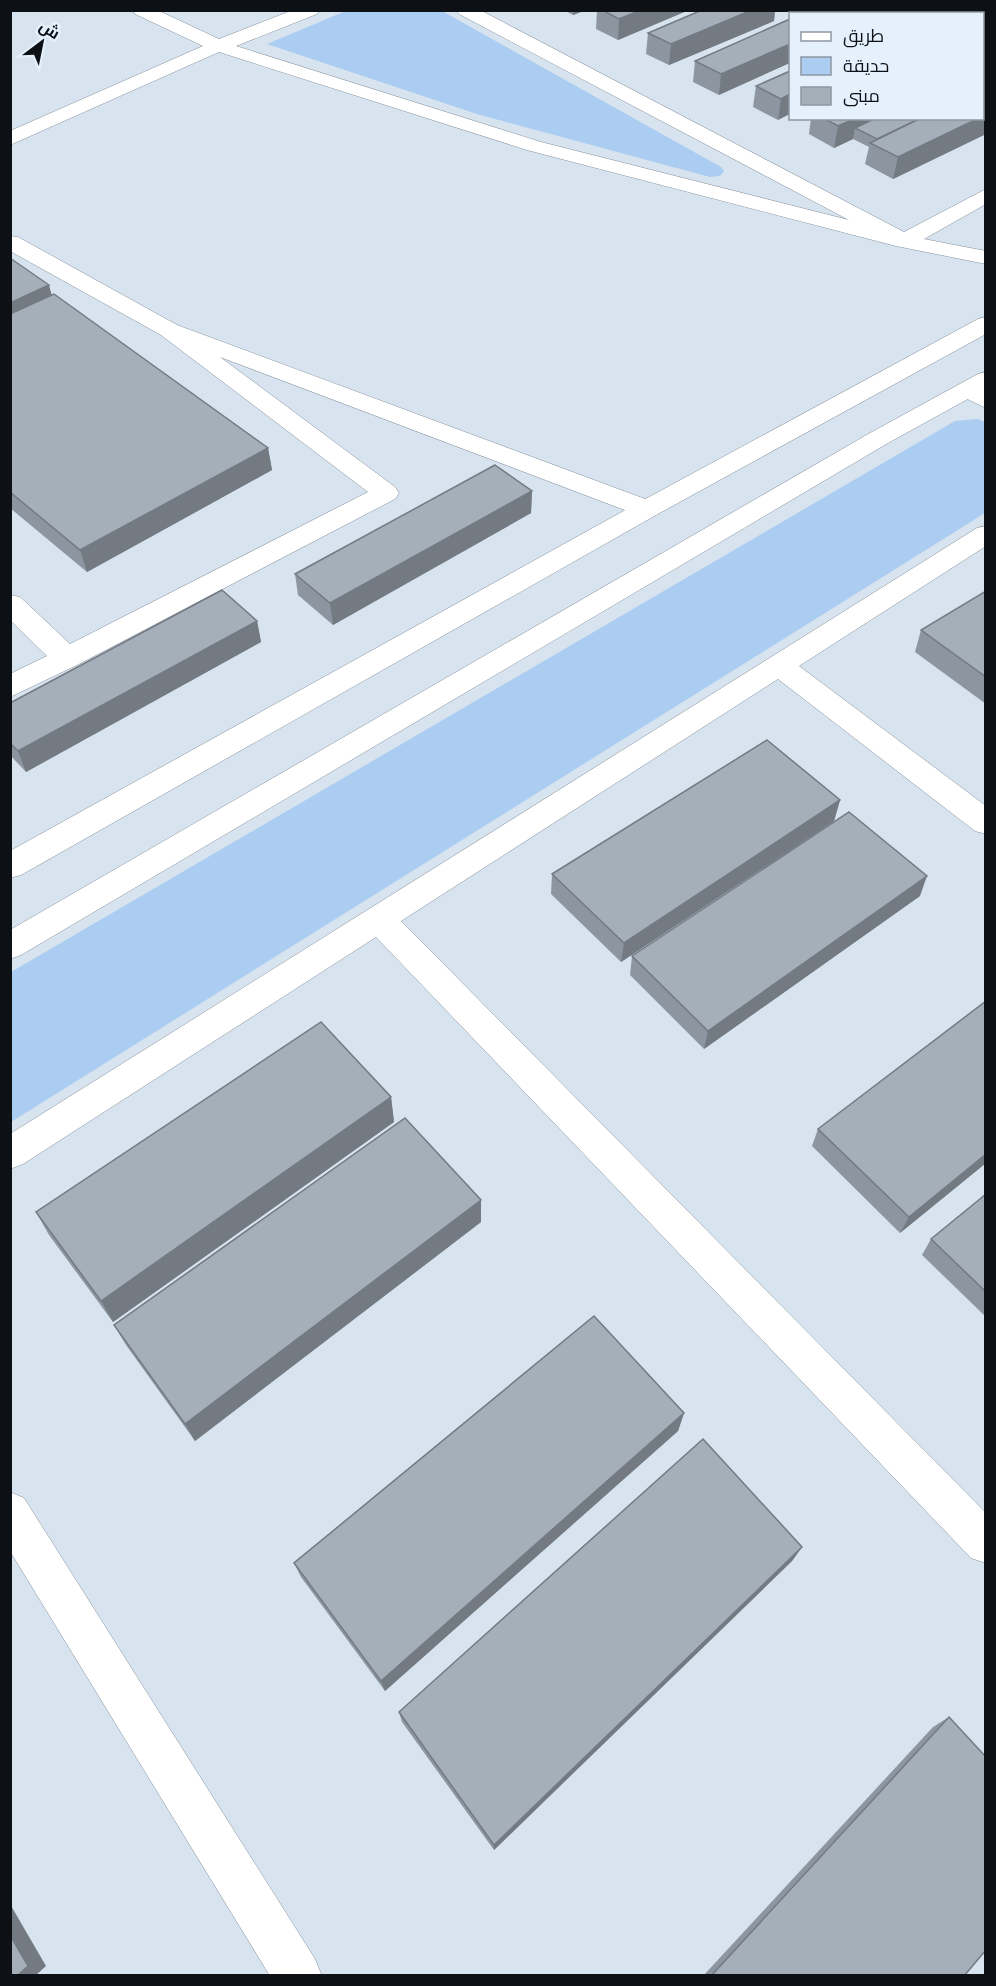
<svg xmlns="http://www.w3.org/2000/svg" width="996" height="1986" font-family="Figtree,Cairo,sans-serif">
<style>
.green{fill:#abcdf1}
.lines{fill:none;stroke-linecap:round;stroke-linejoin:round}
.street-casing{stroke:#86919c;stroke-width:1}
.secondary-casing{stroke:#86919c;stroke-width:1}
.street{fill:#fff;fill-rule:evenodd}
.secondary{fill:#fff;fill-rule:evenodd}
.wall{fill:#8d96a0}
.shaded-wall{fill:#737a82}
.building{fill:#a4afba;stroke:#737a82;stroke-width:1.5}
</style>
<rect width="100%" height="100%" fill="#d7e3ef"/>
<g class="green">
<polygon points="348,10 442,11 721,167 724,171 720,176 710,177 480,115 267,44"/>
<polygon points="978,419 985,422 985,513 11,1122 11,972 955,421"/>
</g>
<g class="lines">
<g class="street-casing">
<g id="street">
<polygon points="132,10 157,10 219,39 293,10 320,10 317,14 236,46 541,142 849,220 459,14 456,10 480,10 904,232 986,189 986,204 924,239 986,251 986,264 896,246 527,150 219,52 10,145 10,131 203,46 135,14"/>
<polygon points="802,10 824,10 826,14 804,14"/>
<polygon points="982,83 986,84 986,97 982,96"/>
<polygon points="10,236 18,237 177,325 656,503 660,509 656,515 647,517 638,515 220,357 395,487 399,493 395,499 77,665 10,697 10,674 47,656 10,620 10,595 20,597 70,644 368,492 161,335 10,251"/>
<polygon points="967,383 986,391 986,408 959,395 955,390 959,385"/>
<polygon points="986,526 986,546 799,666 986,806 986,834 975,831 778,679 401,921 986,1513 986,1563 971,1558 376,937 23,1164 10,1169 10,1134 977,528"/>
<polygon points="10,1492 24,1498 315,1959 322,1976 270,1976 10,1551"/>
</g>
</g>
<g class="secondary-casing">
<g id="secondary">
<polygon points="986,317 986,334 656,515 21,875 10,878 10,851 638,503 978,319"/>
<polygon points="986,372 986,389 888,443 21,955 10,959 10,930 870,433 978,374"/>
</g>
</g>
<use href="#street" class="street"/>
<use href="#secondary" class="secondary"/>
</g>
<g class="wall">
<polygon points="564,10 586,10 573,15"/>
<polygon points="597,10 689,10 618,40 596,29"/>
<polygon points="702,10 775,10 774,21 669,65 646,54 648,33"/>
<polygon points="878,10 914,10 907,14 884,14"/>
<polygon points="933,10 986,10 986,26 982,27 982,14 933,14"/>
<polygon points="790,19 719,95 693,82 695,61"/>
<polygon points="790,71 778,120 753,107 756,86"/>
<polygon points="986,95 986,134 893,179 865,164 869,147 853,139 834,148 809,134 811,118 982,118"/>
<polygon points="10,258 52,295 268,448 272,470 87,572 10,508"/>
<polygon points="532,491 531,513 333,625 298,595 295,574"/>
<polygon points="986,591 986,704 915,652 921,630"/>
<polygon points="257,621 261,642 26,772 10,755 10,703"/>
<polygon points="840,800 834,821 621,962 551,894 552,874"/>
<polygon points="920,896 704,1049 630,975 632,956"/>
<polygon points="391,1097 394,1122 113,1322 49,1235 36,1212"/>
<polygon points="818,1129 986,1163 900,1233 812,1146"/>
<polygon points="986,1194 986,1317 922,1255 931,1239"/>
<polygon points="481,1222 195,1441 126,1345 114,1325"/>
<polygon points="684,1413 678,1431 385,1691 301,1577 294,1563"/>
<polygon points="802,1547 792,1561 494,1850 402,1722 399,1712"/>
<polygon points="949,1717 964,1976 703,1976 933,1727"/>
</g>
<g class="shaded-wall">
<polygon points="574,10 586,10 573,15"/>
<polygon points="641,10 689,10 618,40 619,19"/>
<polygon points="752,10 775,10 774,21 669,65 671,44"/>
<polygon points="898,10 914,10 907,14 897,14"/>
<polygon points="979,10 986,10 986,26 982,27 982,14 973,14"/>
<polygon points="790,44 790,63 719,95 721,74"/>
<polygon points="790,94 790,114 778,120 781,99"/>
<polygon points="986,115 986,134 893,179 898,157 979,118 982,118 982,117"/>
<polygon points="856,118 898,118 855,128 853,139 834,148 838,126"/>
<polygon points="49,285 55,307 10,328 10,303"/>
<polygon points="268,448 272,470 87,572 80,550"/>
<polygon points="532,491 531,513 333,625 330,603"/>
<polygon points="257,621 261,642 26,772 18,751"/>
<polygon points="840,800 834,821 621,962 624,943"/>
<polygon points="927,876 920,896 704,1049 708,1031"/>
<polygon points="391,1097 394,1122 113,1322 101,1301"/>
<polygon points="986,1154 986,1163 900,1233 909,1217"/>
<polygon points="481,1200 481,1222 195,1441 185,1424"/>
<polygon points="684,1413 678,1431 385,1691 381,1681"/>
<polygon points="802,1547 792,1561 494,1850 494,1845"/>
<polygon points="10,1904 46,1966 35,1976 17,1976 10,1935"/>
</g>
<g class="building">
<polygon points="602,10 641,10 619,19"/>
<polygon points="702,10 752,10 671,44 648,33"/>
<polygon points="938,10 979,10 973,14 945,14"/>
<polygon points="790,19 790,44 721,74 695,61"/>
<polygon points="790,71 790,94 781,99 756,86"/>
<polygon points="982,94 986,95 986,115 982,117"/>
<polygon points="823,118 856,118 838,126"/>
<polygon points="876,118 921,118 877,139 855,128"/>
<polygon points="921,118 979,118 898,157 870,143"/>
<polygon points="10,258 49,285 10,303"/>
<polygon points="54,294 268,448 80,550 10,492 10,314"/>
<polygon points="495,465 532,491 330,603 295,574"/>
<polygon points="222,590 257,621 18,751 10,743 10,703"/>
<polygon points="986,591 986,677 921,630"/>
<polygon points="767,740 840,800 624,943 552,874"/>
<polygon points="849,812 927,876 708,1031 632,956"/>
<polygon points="986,1001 986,1154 909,1217 818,1129"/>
<polygon points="321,1022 391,1097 101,1301 36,1212"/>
<polygon points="405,1118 481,1200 185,1424 114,1325"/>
<polygon points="986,1194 986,1292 931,1239"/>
<polygon points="594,1316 684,1413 381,1681 294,1563"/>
<polygon points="703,1439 802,1547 494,1845 399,1712"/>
<polygon points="949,1717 986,1757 986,1950 964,1976 711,1976"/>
<polygon points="10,1935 28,1966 17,1976 10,1976"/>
</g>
<rect width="996" height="1986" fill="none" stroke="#0d1115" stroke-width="24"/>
<rect x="789" y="12" width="195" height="108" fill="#e4f0fc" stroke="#8e97a0" stroke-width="1.5"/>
<rect x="801" y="32" width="30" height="9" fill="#ffffff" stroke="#8e97a0" stroke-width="1.5"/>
<text x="843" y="42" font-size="18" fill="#0d1115">طريق</text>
<rect x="801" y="57" width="30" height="18" fill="#abcdf1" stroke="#8e97a0" stroke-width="1.5"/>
<text x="843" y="72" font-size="18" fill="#0d1115">حديقة</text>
<rect x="801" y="87" width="30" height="18" fill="#a4afba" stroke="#8e97a0" stroke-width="1.5"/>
<text x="843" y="102" font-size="18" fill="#0d1115">مبنى</text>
<g transform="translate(42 42) rotate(32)" stroke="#e4f0fc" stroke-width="4.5" paint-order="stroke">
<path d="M0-4.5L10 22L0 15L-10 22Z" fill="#0d1115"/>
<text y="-9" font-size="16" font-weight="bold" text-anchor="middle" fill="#0d1115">ش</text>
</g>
</svg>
